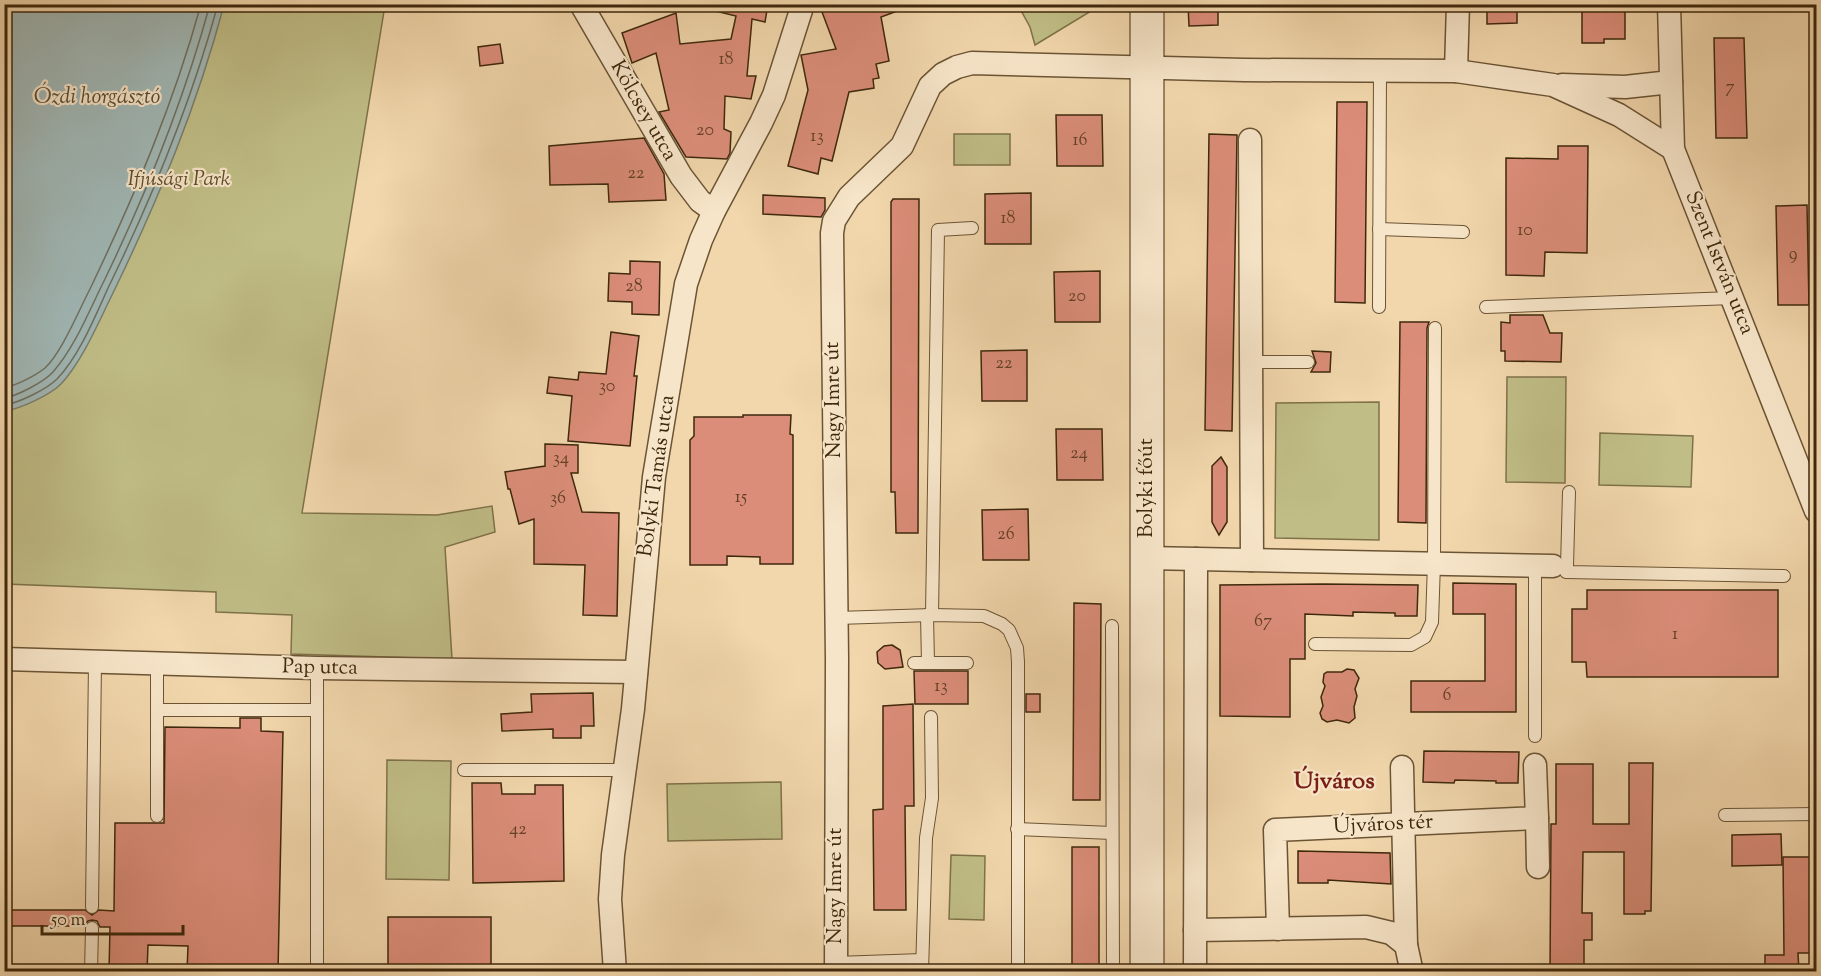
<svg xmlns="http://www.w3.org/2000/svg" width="1821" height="976" font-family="'Sorts Mill Goudy',serif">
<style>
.green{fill:#c0bd86;stroke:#7f7249;stroke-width:1.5}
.water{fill:#a0b7b5;stroke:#797e71;stroke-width:1.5}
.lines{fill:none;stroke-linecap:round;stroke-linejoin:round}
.shore{stroke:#6f7060;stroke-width:1.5}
.building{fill:#db8d79;stroke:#3e280c;stroke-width:1.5}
.lane-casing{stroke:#6b5434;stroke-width:14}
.street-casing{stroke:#6b5434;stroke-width:25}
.secondary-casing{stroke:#3e280c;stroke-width:35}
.lane{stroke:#f7e5c9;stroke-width:12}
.street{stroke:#f7e5c9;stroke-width:22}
.secondary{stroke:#f7e5c9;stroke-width:33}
.labels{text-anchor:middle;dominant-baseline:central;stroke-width:4.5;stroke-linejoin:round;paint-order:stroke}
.number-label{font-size:18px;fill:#654127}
.street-label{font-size:21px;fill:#3e280c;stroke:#f7e5c9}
.park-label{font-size:21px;font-style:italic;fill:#5e4d2a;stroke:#f7e5c9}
.water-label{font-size:22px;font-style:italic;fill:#564c36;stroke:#f7e5c9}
.quarter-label{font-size:24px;font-weight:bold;fill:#7a1f14;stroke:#f7e5c9}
</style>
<rect width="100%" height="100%" fill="#f2d7ac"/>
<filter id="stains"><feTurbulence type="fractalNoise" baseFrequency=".00333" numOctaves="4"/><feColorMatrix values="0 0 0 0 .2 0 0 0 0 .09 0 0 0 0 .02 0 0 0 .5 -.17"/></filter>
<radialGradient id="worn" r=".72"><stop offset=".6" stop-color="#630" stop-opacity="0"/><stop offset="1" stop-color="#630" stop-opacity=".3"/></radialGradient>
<g class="green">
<polygon points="5,5 385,5 302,513 437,515 492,506 495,532 445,547 452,659 291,654 292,615 216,612 216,592 5,584"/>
<polygon points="1018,5 1101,5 1035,45 1030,27"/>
<rect x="954" y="134" width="56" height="31"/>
<polygon points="1507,377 1566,377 1565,483 1506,482"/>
<polygon points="1379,402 1379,540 1275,538 1276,403"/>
<polygon points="1600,433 1693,436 1691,487 1599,485"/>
<polygon points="387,760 451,761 449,880 386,879"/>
<polygon points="781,782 782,839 668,841 667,784"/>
<polygon points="951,855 985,856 984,920 949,919"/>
</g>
<path class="water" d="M5,4L224,5C197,106 159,198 113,293C99,321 83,360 61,384C50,395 20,409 5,411Z"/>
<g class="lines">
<g class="shore">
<path d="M4,388C17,385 35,376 45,368C62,352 79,310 90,289C134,197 174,103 201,4"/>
<path d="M4,398C17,396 44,382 53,372C75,347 89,311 104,281C147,192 184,100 210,4"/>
<path d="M4,405C19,403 47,389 57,379C79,356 95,317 108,288C153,196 191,103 218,4"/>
</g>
</g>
<g class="building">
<polygon points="716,4 768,4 765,22 752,19 747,76 756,76 751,99 725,96 724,129 731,132 730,153 727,159 686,157 659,112 669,110 656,53 632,63 622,33 676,13 680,44 731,39 736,16 715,11"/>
<polygon points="819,4 911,4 911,6 881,17 889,61 876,64 879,78 873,79 874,88 849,92 832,161 821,158 818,174 788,166 808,90 801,55 836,49"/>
<polygon points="1188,4 1218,4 1218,25 1189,26"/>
<polygon points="1487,4 1517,4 1517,23 1487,24"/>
<polygon points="1582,4 1625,4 1625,39 1604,39 1604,43 1582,43"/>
<polygon points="1714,38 1744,38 1747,138 1716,138"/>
<polygon points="500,44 503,63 480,66 478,47"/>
<polygon points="1337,102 1367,102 1365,303 1335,302"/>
<polygon points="1056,115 1102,115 1103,166 1057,166"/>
<polygon points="1209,134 1237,135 1232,431 1205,430"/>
<polygon points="644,138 664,174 666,200 609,202 608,184 550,185 549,146"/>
<polygon points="1558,146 1588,146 1587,253 1545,252 1544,276 1506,275 1506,158 1558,159"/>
<polygon points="1031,193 1031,244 985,244 985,194"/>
<polygon points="763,195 825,198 825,210 821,217 763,214"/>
<polygon points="893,199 919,199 918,533 896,533 895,492 891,492 891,202"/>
<polygon points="1807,205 1809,305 1778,305 1776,206"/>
<polygon points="630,261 660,262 659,315 632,314 632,302 608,301 609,273 630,274"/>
<polygon points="1100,271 1100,322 1055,322 1054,272"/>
<polygon points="1510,315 1543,315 1550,333 1562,333 1561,362 1505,361 1505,351 1501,351 1501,322 1510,323"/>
<polygon points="1400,322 1429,322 1427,328 1426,523 1398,522"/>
<polygon points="611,332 639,336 634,376 637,376 630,446 568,441 572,396 547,393 549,377 578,380 579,372 606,374"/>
<polygon points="1027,350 1027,401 982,401 981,351"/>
<polygon points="1312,351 1331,352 1330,372 1311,372 1316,363"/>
<polygon points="743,415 791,415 790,434 793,435 793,564 760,564 760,557 727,556 727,565 690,565 690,440 694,436 694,417 743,417"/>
<polygon points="1056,429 1102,429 1103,480 1057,480"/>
<polygon points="545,444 578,445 578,473 571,473 582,512 619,513 617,616 583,615 585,565 534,564 534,519 519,524 510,489 508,489 505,472 545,466"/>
<polygon points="1221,457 1227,467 1227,522 1219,535 1212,522 1212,466"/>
<polygon points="1028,509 1029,560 983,560 982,510"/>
<polygon points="1453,583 1516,584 1516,712 1411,712 1411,681 1485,681 1485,614 1453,614"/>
<polygon points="1323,584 1418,585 1417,616 1395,616 1395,613 1353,612 1353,616 1305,614 1305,659 1290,659 1290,717 1220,716 1220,585"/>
<polygon points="1587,590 1778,590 1778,677 1587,677 1586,662 1572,662 1572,609 1587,609"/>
<polygon points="1074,603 1101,604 1100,800 1073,800"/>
<polygon points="892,645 900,650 903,667 885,669 878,663 877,652 884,646"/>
<polygon points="1347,669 1354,670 1359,678 1355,689 1357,696 1354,707 1355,718 1349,723 1337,720 1327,722 1322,719 1320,713 1323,706 1321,697 1325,686 1323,682 1324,674 1327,672 1342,672"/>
<polygon points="914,671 968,671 968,704 915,704"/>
<polygon points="593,693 594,726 581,726 581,738 553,738 553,729 502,731 501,714 532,712 531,694"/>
<rect x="1026" y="694" width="14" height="18"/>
<polygon points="913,704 914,806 905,806 906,910 874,910 873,810 883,809 883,706"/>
<polygon points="240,718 261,718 261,731 283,732 278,972 187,972 188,946 148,945 147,972 109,972 110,927 100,927 97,921 92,920 88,921 84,926 4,926 4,910 85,910 92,915 99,910 114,911 115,823 164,823 165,727 240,728"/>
<polygon points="1424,751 1519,752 1518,783 1496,783 1496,781 1455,780 1454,783 1423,782"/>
<polygon points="1629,763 1653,763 1651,911 1645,911 1645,914 1624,914 1624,852 1583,852 1582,913 1592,913 1592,940 1584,940 1584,972 1550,972 1551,824 1556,824 1556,764 1593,764 1593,824 1629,824"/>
<polygon points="472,783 501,783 502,794 535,794 535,785 563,785 564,881 473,883"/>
<polygon points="1781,834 1782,865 1732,866 1732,835"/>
<rect x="1072" y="847" width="27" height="125"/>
<polygon points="1298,851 1390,853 1391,884 1328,880 1328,883 1298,883"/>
<polygon points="1783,857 1812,857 1813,953 1798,953 1799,972 1765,972 1765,955 1784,955"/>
<rect x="388" y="917" width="103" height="55"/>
</g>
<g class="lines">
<g class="lane-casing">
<g id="lane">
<polyline points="1379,229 1463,232"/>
<polyline points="1379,307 1380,71"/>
<polyline points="1486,307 1733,298"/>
<polyline points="1251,362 1308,362"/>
<polyline points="1553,566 1567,566 1566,572 1784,576"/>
<polyline points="1567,566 1569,492"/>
<polyline points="927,615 928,663"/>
<polyline points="932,615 938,230 972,228"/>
<polyline points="837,618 932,615 984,616 1002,624 1009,630 1017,648 1018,662 1018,972"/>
<polyline points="1112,626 1113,972"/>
<polyline points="1315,644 1411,645 1425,637 1432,622 1434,563 1435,328"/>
<polyline points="914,663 967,663"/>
<polyline points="157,710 317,710"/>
<polyline points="1535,736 1535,565"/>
<polyline points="464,770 624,770"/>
<polyline points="1725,815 1816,814"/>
<polyline points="157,816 157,664"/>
<polyline points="1017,829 1112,833"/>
<polyline points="92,907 95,662"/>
<polyline points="836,963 922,960"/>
<polyline points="91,972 92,928"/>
<polyline points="317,972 317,668"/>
<polyline points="922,972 926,838 932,798 931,717"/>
<polyline points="1815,972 1816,967"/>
</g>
</g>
<g class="street-casing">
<g id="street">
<polyline points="581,4 681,176 700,201 714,211"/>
<polyline points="1669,4 1673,149 1816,511"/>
<polyline points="1456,71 1458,4"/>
<polyline points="1562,85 1625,87 1671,82"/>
<polyline points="1250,140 1252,560"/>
<polyline points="1147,558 1553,566"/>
<polyline points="4,659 317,668 636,672"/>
<polyline points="1402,767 1406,945"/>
<polyline points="1537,818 1538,867"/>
<polyline points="1278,929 1275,830 1537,818 1535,765"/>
<polyline points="1195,930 1366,927 1391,933 1406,945 1411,968 1409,972"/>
<polyline points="615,972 610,899 613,855 633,709 654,477 686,284 701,240 714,211 761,123 774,95 803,4"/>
<polyline points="836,972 837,659 832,233 834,221 849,197 902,146 930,86 943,74 957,67 972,63 1244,70 1456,71 1553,85 1619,115 1673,149"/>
<polyline points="1195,972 1196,559"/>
</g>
</g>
<g class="secondary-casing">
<polyline id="secondary" points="1147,972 1147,4"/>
</g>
<use href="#lane" class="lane"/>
<use href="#street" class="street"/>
<use href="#secondary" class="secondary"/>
</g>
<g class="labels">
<g class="number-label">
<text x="726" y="60">18</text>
<text x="1730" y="88">7</text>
<text x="705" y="131">20</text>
<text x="817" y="137">13</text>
<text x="1080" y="141">16</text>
<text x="636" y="174">22</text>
<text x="1008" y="219">18</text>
<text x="1525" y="231">10</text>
<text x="1793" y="255">9</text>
<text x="634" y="287">28</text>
<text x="1077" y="297">20</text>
<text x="1004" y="364">22</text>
<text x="607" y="387">30</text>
<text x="1079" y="454">24</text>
<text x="561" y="459">34</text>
<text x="741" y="498">15</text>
<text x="558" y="499">36</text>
<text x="1006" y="535">26</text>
<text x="1263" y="622">67</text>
<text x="1675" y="635">1</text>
<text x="941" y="687">13</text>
<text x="1447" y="696">6</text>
<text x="518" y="830">42</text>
</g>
<g class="street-label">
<text transform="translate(643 111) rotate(60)">Kölcsey utca</text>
<text transform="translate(1719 263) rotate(68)">Szent István utca</text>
<text transform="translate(834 400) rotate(-91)">Nagy Imre út</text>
<text transform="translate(657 476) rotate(-82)">Bolyki Tamás utca</text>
<text transform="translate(1147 488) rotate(-90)">Bolyki főút</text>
<text transform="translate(320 668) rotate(1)">Pap utca</text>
<text transform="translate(1383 825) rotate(-3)">Újváros tér</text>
<text transform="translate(836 886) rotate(-90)">Nagy Imre út</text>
</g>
<g class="park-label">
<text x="179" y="180">Ifjúsági Park</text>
</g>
<g class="water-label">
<text x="97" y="98">Ózdi horgásztó</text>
</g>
<g class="quarter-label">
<text x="1334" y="782">Újváros</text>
</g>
</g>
<rect width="1821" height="976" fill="none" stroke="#f2d7ac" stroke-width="24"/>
<rect x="6" y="6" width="1809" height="964" fill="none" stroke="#3e280c" stroke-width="3"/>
<rect x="12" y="12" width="1797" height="952" fill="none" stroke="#3e280c" stroke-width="1.5"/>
<path d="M42 925v9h141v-9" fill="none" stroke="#3e280c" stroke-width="3"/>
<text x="51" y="925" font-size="18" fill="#3e280c" stroke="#f7e5c9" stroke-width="4.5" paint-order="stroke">50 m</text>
<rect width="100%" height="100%" filter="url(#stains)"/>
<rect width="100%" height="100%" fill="url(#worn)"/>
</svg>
